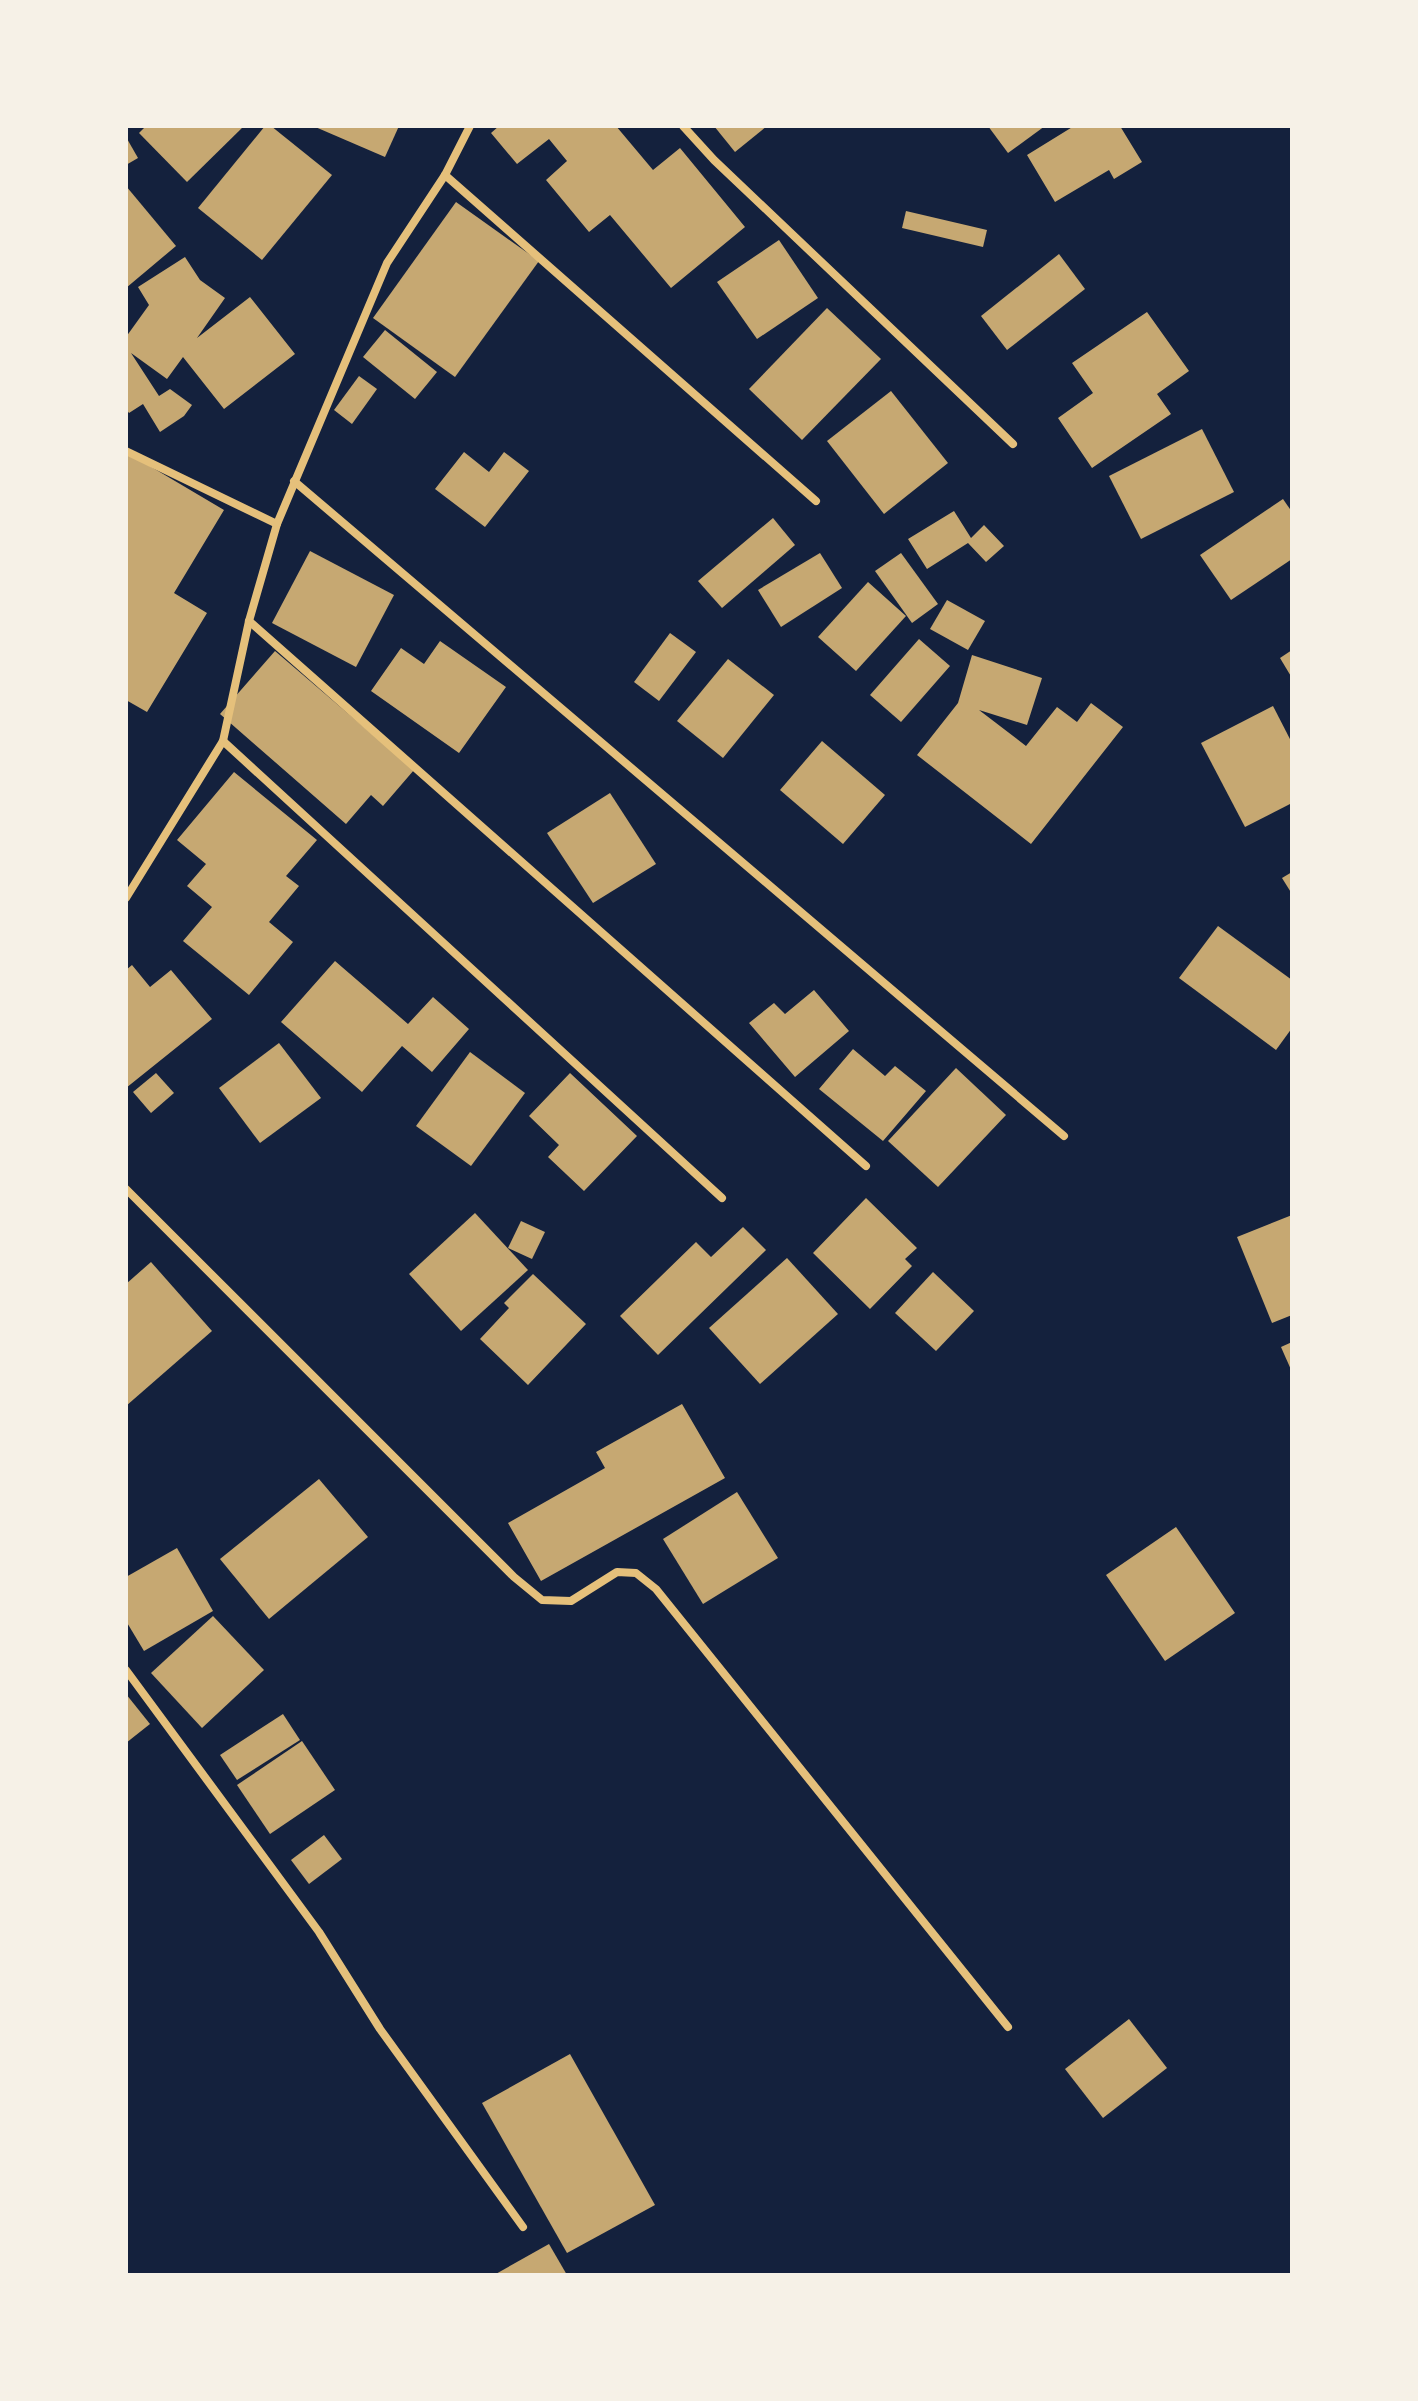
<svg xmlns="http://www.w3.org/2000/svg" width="1418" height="2401" font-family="Jost,sans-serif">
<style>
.building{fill:#c6a872}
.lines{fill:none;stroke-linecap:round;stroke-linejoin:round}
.minor{stroke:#e5c07b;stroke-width:8}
</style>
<rect width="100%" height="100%" fill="#14213d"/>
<g class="building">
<polygon points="146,126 244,126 187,182 139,133"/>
<polygon points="265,126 271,126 332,175 262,260 198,208"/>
<polygon points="313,126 399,126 385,157"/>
<polygon points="499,126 616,126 653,170 680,148 745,227 671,288 610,215 589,232 546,180 567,161 549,139 517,164 491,133"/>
<polygon points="714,126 767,126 735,152"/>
<polygon points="988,126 1045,126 1008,153"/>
<polygon points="1074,126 1120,126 1142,162 1114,179 1109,170 1055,202 1027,155"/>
<polygon points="126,137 138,158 126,165"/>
<polygon points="126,186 176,246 126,288"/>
<polygon points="456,202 539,261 455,377 373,318"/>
<polygon points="906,211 987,230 983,247 902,228"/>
<polygon points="779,240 818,298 757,339 717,282"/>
<polygon points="1059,254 1085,289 1007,350 981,316"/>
<polygon points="185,257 200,280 225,298 197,338 250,297 295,354 224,409 183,357 167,379 131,353 159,396 170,389 192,405 184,416 160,432 143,404 129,413 126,409 126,337 149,305 138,287"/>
<polygon points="827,308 881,359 802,440 749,389"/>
<polygon points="1147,312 1189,371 1157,394 1171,414 1092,468 1058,418 1093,393 1072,363"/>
<polygon points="385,330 437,372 415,399 363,357"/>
<polygon points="359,376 377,389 352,424 334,410"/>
<polygon points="891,391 948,463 884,514 827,441"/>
<polygon points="1202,429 1234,492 1141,539 1109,476"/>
<polygon points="126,452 224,510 174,593 207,613 147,712 126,700"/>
<polygon points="464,452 489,472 504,452 529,471 485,527 435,489"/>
<polygon points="1283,499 1292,512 1292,559 1231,600 1200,555"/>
<polygon points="954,511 971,538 984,525 1004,546 986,562 968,543 927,569 908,539"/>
<polygon points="773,518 795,545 722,608 698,581"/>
<polygon points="310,551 394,595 356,667 272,623"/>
<polygon points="820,553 842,588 781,627 758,590"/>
<polygon points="901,553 938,604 912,623 875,571"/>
<polygon points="868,582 906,616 856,671 818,637"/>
<polygon points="947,600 985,621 968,650 930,629"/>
<polygon points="670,633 696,652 659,701 634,682"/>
<polygon points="919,639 950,666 901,722 870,695"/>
<polygon points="440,641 506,687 459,753 371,691 401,648 424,664"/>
<polygon points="1292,650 1292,678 1280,658"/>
<polygon points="275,651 414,770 383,806 371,795 346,824 220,714"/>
<polygon points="972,655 1042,678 1027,725 979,710 1026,746 1057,707 1077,722 1091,703 1123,727 1031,844 917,755 958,703"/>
<polygon points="728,659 774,695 723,758 677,721"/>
<polygon points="1273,706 1292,743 1292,803 1245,827 1201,743"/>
<polygon points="822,741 885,795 843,844 780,790"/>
<polygon points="234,772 317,840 286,876 299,886 269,922 293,942 249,995 183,941 212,907 187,886 206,864 177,840"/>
<polygon points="610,793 656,864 593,903 547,833"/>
<polygon points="1292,872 1292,894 1282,878"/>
<polygon points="1218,926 1292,980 1292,1028 1276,1050 1179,978"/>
<polygon points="335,961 408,1024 433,997 469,1029 432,1072 402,1046 362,1092 281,1022"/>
<polygon points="132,965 150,987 171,970 212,1019 126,1088 126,970"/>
<polygon points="814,990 849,1031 795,1077 749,1023 774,1003 785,1014"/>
<polygon points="279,1043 321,1098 260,1143 219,1088"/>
<polygon points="853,1049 885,1076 895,1066 926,1091 883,1141 819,1089"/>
<polygon points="470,1052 525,1093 471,1166 416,1126"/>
<polygon points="956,1068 1006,1115 938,1187 888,1141"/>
<polygon points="156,1073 174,1093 151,1113 133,1092"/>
<polygon points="570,1073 637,1136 584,1191 548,1157 559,1145 529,1116"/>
<polygon points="866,1198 917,1248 905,1259 912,1266 870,1309 813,1253"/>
<polygon points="475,1213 528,1270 461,1331 409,1274"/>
<polygon points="1292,1215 1292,1315 1272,1323 1237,1237"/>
<polygon points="521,1221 545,1232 532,1259 508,1248"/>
<polygon points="743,1227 766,1250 658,1355 620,1316 696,1242 711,1257"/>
<polygon points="787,1258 838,1314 760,1384 709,1328"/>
<polygon points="151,1262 212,1331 126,1406 126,1284"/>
<polygon points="933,1272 974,1311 936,1351 895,1313"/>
<polygon points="533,1274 586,1324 528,1385 480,1339 509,1308 504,1303"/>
<polygon points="1292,1342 1292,1372 1281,1347"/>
<polygon points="682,1404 725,1478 541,1581 508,1523 605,1468 596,1452"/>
<polygon points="319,1479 368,1537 269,1619 220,1559"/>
<polygon points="737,1492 778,1558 703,1604 663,1539"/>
<polygon points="1176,1527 1235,1613 1165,1661 1106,1575"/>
<polygon points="177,1548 213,1611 144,1651 126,1621 126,1577"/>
<polygon points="213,1616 264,1670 202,1728 151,1673"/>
<polygon points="126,1694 150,1724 126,1743"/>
<polygon points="283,1714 300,1740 237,1780 220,1755"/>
<polygon points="302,1741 335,1790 270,1834 237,1785"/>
<polygon points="324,1835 342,1859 309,1884 291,1860"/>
<polygon points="1129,2019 1167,2068 1103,2118 1065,2069"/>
<polygon points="570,2054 655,2205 567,2253 482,2103"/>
<polygon points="549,2244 567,2275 494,2275"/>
</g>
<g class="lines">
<g class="minor">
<polyline points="683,126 714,160 1013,444"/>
<polyline points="445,175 816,501"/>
<polyline points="126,451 277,524"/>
<polyline points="294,481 1064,1136"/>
<polyline points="249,621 866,1166"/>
<polyline points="223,741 722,1198"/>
<polyline points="126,898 223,741 249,621 277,524 387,263 445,175 470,126"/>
<polyline points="126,1189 514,1577 542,1600 571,1601 617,1572 636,1573 656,1589 1008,2027"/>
<polyline points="126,1670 319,1932 380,2029 523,2227"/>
</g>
</g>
<rect width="1418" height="2401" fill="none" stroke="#f6f1e7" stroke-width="256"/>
</svg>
